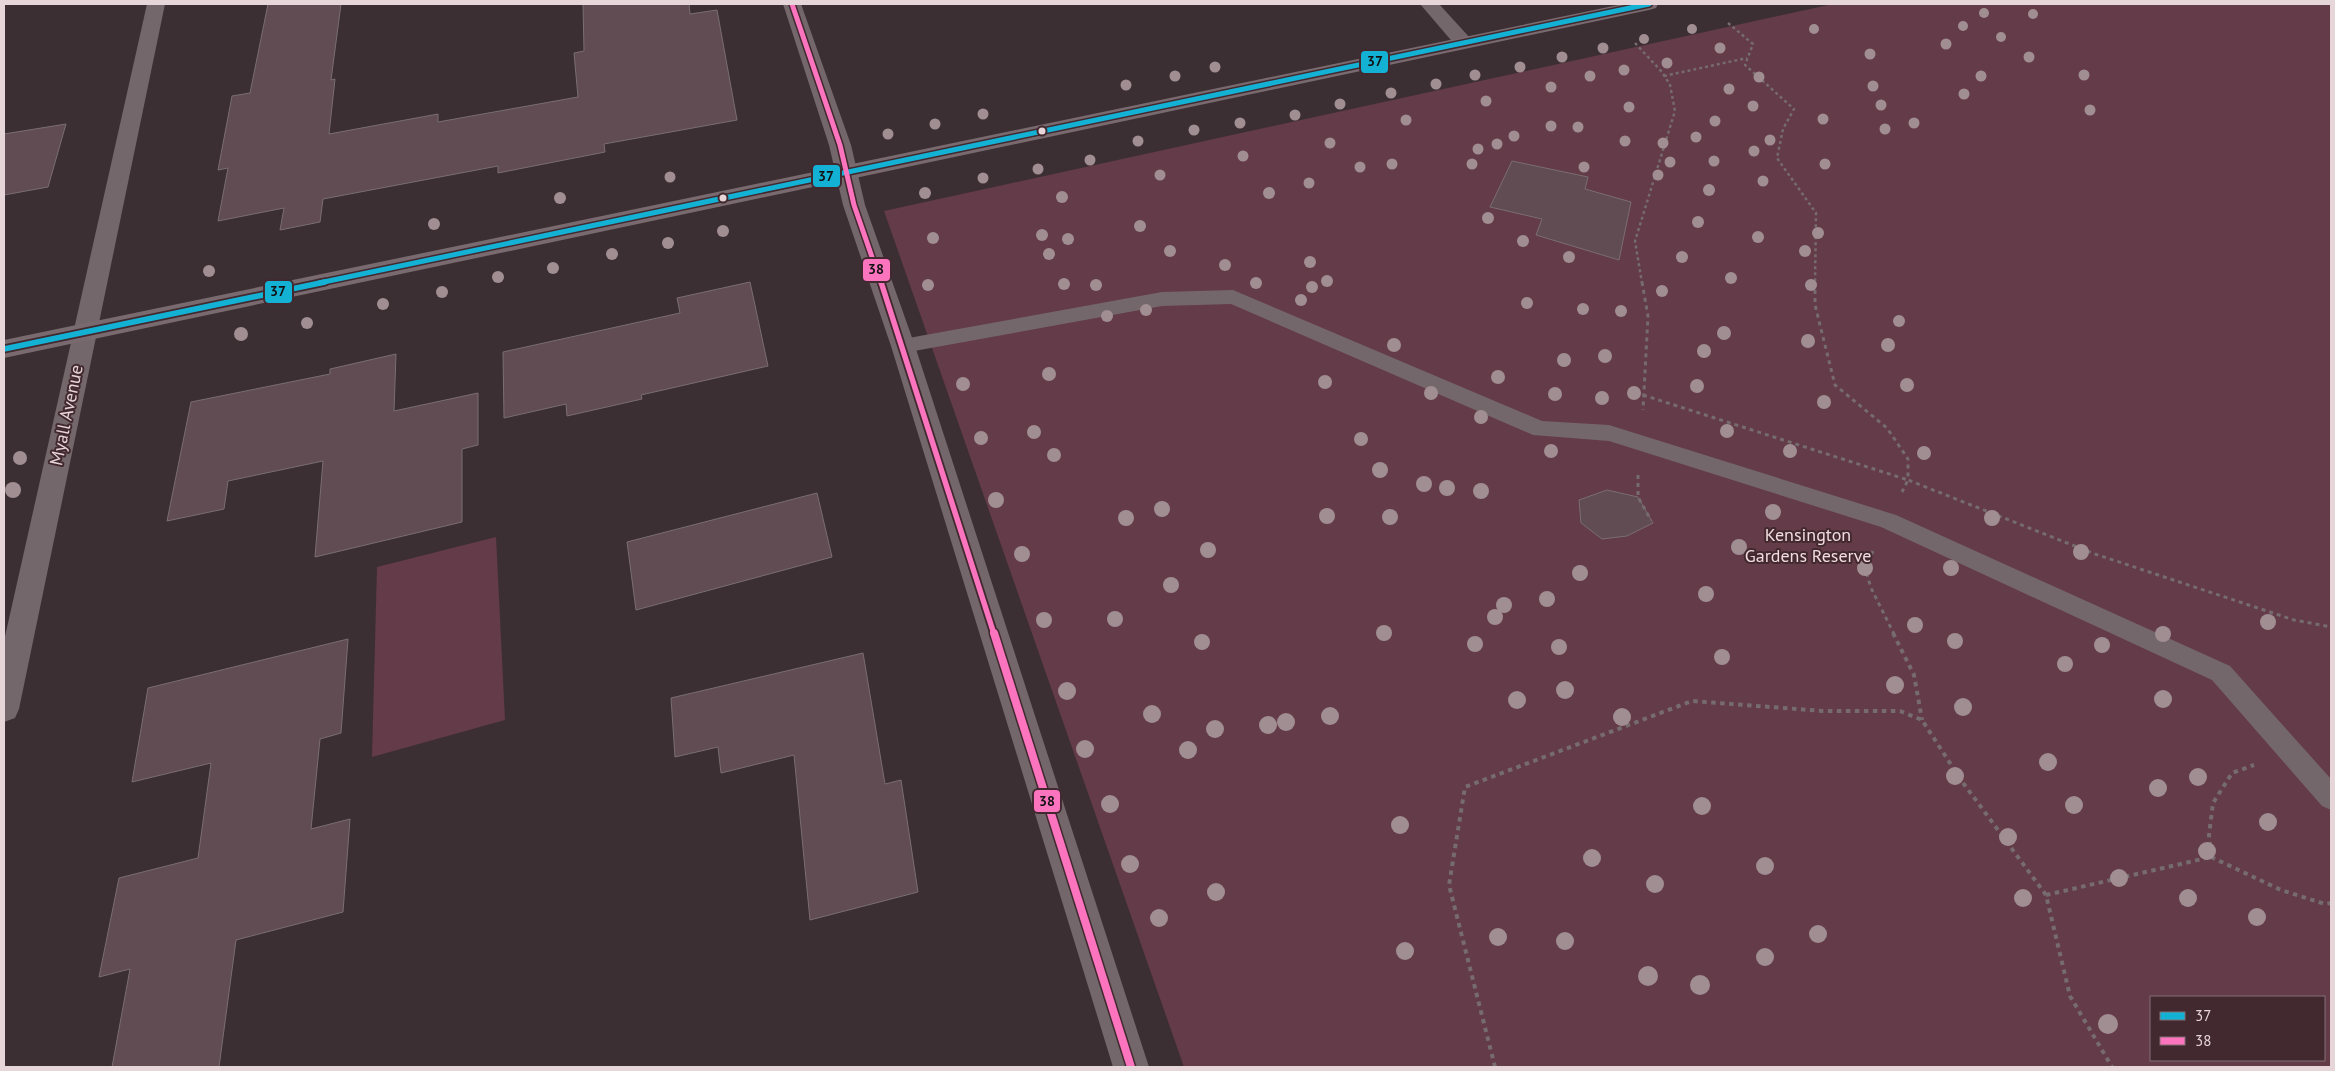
<svg xmlns="http://www.w3.org/2000/svg" width="2335" height="1071" font-family="'PT Sans',sans-serif">
<style>
.green{fill:#643b48;fill-rule:evenodd}
.building{fill:#604c52;stroke:#7a6e72}
.lines{fill:none;stroke-linecap:round;stroke-linejoin:round}
.path-far2{stroke:#766b6e;stroke-width:2.5;stroke-dasharray:3 3;stroke-linecap:butt}
.path-far1{stroke:#766b6e;stroke-width:3;stroke-dasharray:4 4;stroke-linecap:butt}
.path{stroke:#766b6e;stroke-width:4;stroke-dasharray:4.5 4.5;stroke-linecap:butt}
.lane{fill:#74676b;fill-rule:evenodd}
.street{fill:#74676b;fill-rule:evenodd}
.secondary{fill:#786a6e;fill-rule:evenodd}
.bus-1-far1-casing{stroke:#422930;stroke-width:8}
.bus-1-casing{stroke:#422930;stroke-width:9}
.bus-2-far2-casing{stroke:#422930;stroke-width:8}
.bus-2-far1-casing{stroke:#422930;stroke-width:9}
.bus-2-casing{stroke:#422930;stroke-width:11}
.bus-1-far1{stroke:#13b2d5;stroke-width:5}
.bus-1{stroke:#13b2d5;stroke-width:5.5}
.bus-2-far2{stroke:#fc73be;stroke-width:5}
.bus-2-far1{stroke:#fc73be;stroke-width:5.5}
.bus-2{stroke:#fc73be;stroke-width:8}
.tree{fill:#a08e93}
.bus-dot{fill:#e6d5d9;stroke:#422930;stroke-width:2}
.labels{text-anchor:middle;dominant-baseline:central;stroke-width:4;stroke-linejoin:round;paint-order:stroke}
.street-label{font-size:18px;fill:#e6d5d9;stroke:#422930}
.park-label{font-size:18px;fill:#f2dbe1;stroke:#422930}
.line-badge{stroke:#422930;stroke-width:2}
.pale-badge-label{font-size:14px;text-anchor:middle;font-weight:bold;fill:#111}
</style>
<rect width="100%" height="100%" fill="#3c2f33"/>
<g class="green">
<path d="M1833,4H2331V1067H1184L884,211ZM2151,997H2324V1060H2151Z"/>
<polygon points="496,537 505,720 372,757 377,567"/>
</g>
<g class="building">
<polygon points="268,4 341,4 331,80 335,79 329,134 438,114 438,122 578,97 574,53 584,51 583,4 689,4 690,14 717,10 737,120 604,144 605,152 498,173 498,166 323,199 320,222 280,230 284,208 218,221 228,168 218,170 232,96 250,93"/>
<polygon points="66,124 48,187 4,195 4,134"/>
<polygon points="1512,161 1588,177 1585,189 1631,202 1619,260 1536,235 1542,219 1490,207"/>
<polygon points="750,282 768,366 641,395 642,399 567,416 566,404 504,418 503,352 680,313 677,298"/>
<polygon points="396,354 394,411 478,393 478,445 462,449 462,522 315,557 323,461 228,481 224,509 167,521 191,402 330,374 330,369"/>
<polygon points="1607,490 1638,497 1653,523 1627,536 1602,539 1581,523 1579,500"/>
<polygon points="817,493 832,557 636,610 627,542"/>
<polygon points="348,639 341,733 320,739 311,829 350,819 343,912 236,940 219,1067 112,1067 130,969 99,977 119,878 198,858 211,763 132,782 148,688"/>
<polygon points="863,653 885,784 901,780 918,892 810,920 794,755 721,773 718,747 675,757 671,698"/>
</g>
<g class="lines">
<g class="path-far2">
<polyline points="1728,23 1753,44 1745,65 1794,109 1783,129 1777,158 1816,213 1815,283"/>
<polyline points="1635,43 1662,72 1670,85 1675,111 1635,241 1642,283"/>
<polyline points="1664,76 1747,58"/>
</g>
<g class="path-far1">
<polyline points="1642,282 1648,316 1643,410"/>
<polyline points="1815,282 1815,305 1835,385 1887,428 1908,459 1908,480 2095,554 2294,620 2331,627"/>
<polyline points="1643,395 1908,480 1902,492"/>
<polyline points="1638,475 1638,497 1651,520"/>
<polyline points="1873,551 1865,568 1871,588 1894,634"/>
</g>
<g class="path">
<polyline points="1893,633 1914,675 1922,720"/>
<polyline points="2211,857 2281,890 2325,904 2331,903"/>
<polyline points="2046,895 2211,857 2209,835 2213,803 2232,773 2254,765"/>
<polyline points="1495,1067 1449,885 1465,787 1692,701 1823,711 1900,711 1922,720 1961,780 2046,895 2070,996 2112,1067"/>
</g>
<polygon class="lane" points="1233,290 1542,421 1609,425 1896,515 2230,666 2331,779 2331,810 2322,806 2212,680 1881,527 1609,441 1533,435 1231,304 1162,306 903,353 896,351 893,346 896,341 903,339 1162,292"/>
<g class="street">
<polygon points="147,4 165,4 19,709 15,718 4,722 4,641"/>
<polygon points="783,4 801,4 851,145 865,205 915,346 1149,1067 1113,1067 891,346 843,205 829,145"/>
<polygon points="1420,4 1439,4 1470,38 1473,42 1470,46 1456,46"/>
</g>
<polygon class="secondary" points="1623,4 1658,4 1656,8 1649,10 4,358 4,340"/>
<g class="bus-1-far1-casing">
<polyline id="bus-1-far1" points="319,283 1649,4"/>
</g>
<g class="bus-1-casing">
<polyline id="bus-1" points="4,349 325,282"/>
</g>
<g class="bus-2-far2-casing">
<polyline id="bus-2-far2" points="792,4 840,145 854,205 881,283"/>
</g>
<g class="bus-2-far1-casing">
<polyline id="bus-2-far1" points="881,282 994,634"/>
</g>
<g class="bus-2-casing">
<polyline id="bus-2" points="994,633 1131,1067"/>
</g>
<use href="#bus-1-far1" class="bus-1-far1"/>
<use href="#bus-1" class="bus-1"/>
<use href="#bus-2-far2" class="bus-2-far2"/>
<use href="#bus-2-far1" class="bus-2-far1"/>
<use href="#bus-2" class="bus-2"/>
</g>
<g class="tree">
<circle cx="1984" cy="13" r="5"/>
<circle cx="2033" cy="14" r="5"/>
<circle cx="1963" cy="26" r="5"/>
<circle cx="1692" cy="29" r="5"/>
<circle cx="1814" cy="29" r="5"/>
<circle cx="2001" cy="37" r="5"/>
<circle cx="1644" cy="39" r="5"/>
<circle cx="1946" cy="44" r="5.5"/>
<circle cx="1603" cy="48" r="5.5"/>
<circle cx="1720" cy="48" r="5.5"/>
<circle cx="1870" cy="54" r="5.5"/>
<circle cx="1562" cy="57" r="5.5"/>
<circle cx="2029" cy="57" r="5.5"/>
<circle cx="1667" cy="63" r="5.5"/>
<circle cx="1215" cy="67" r="5.5"/>
<circle cx="1520" cy="67" r="5.5"/>
<circle cx="1624" cy="70" r="5.5"/>
<circle cx="1475" cy="75" r="5.5"/>
<circle cx="2084" cy="75" r="5.5"/>
<circle cx="1175" cy="76" r="5.5"/>
<circle cx="1590" cy="76" r="5.5"/>
<circle cx="1981" cy="76" r="5.5"/>
<circle cx="1759" cy="77" r="5.5"/>
<circle cx="1436" cy="84" r="5.5"/>
<circle cx="1126" cy="85" r="5.5"/>
<circle cx="1873" cy="86" r="5.5"/>
<circle cx="1551" cy="87" r="5.5"/>
<circle cx="1729" cy="89" r="5.5"/>
<circle cx="1391" cy="93" r="5.5"/>
<circle cx="1964" cy="94" r="5.5"/>
<circle cx="1486" cy="101" r="5.5"/>
<circle cx="1340" cy="104" r="5.5"/>
<circle cx="1881" cy="105" r="5.5"/>
<circle cx="1753" cy="106" r="5.5"/>
<circle cx="1629" cy="107" r="5.5"/>
<circle cx="2090" cy="110" r="5.5"/>
<circle cx="983" cy="114" r="5.5"/>
<circle cx="1295" cy="115" r="5.5"/>
<circle cx="1823" cy="119" r="5.5"/>
<circle cx="1406" cy="120" r="5.5"/>
<circle cx="1715" cy="121" r="5.5"/>
<circle cx="1240" cy="123" r="5.5"/>
<circle cx="1914" cy="123" r="5.5"/>
<circle cx="935" cy="124" r="5.5"/>
<circle cx="1551" cy="126" r="5.5"/>
<circle cx="1578" cy="127" r="5.5"/>
<circle cx="1885" cy="129" r="5.5"/>
<circle cx="1194" cy="130" r="5.5"/>
<circle cx="888" cy="134" r="5.5"/>
<circle cx="1514" cy="136" r="5.5"/>
<circle cx="1696" cy="137" r="5.5"/>
<circle cx="1770" cy="140" r="5.5"/>
<circle cx="1138" cy="141" r="5.5"/>
<circle cx="1625" cy="141" r="5.5"/>
<circle cx="1330" cy="143" r="5.5"/>
<circle cx="1663" cy="143" r="5.5"/>
<circle cx="1497" cy="144" r="5.5"/>
<circle cx="1478" cy="149" r="5.5"/>
<circle cx="1754" cy="151" r="5.5"/>
<circle cx="1243" cy="156" r="5.5"/>
<circle cx="1090" cy="160" r="5.5"/>
<circle cx="1714" cy="161" r="5.5"/>
<circle cx="1670" cy="162" r="5.5"/>
<circle cx="1392" cy="164" r="5.5"/>
<circle cx="1472" cy="164" r="5.5"/>
<circle cx="1825" cy="164" r="5.5"/>
<circle cx="1360" cy="167" r="5.5"/>
<circle cx="1584" cy="167" r="5.5"/>
<circle cx="1038" cy="169" r="5.5"/>
<circle cx="1160" cy="175" r="5.5"/>
<circle cx="1658" cy="175" r="5.5"/>
<circle cx="670" cy="177" r="5.5"/>
<circle cx="983" cy="178" r="5.5"/>
<circle cx="1763" cy="181" r="5.5"/>
<circle cx="1309" cy="183" r="5.5"/>
<circle cx="1709" cy="190" r="6"/>
<circle cx="925" cy="193" r="6"/>
<circle cx="1269" cy="193" r="6"/>
<circle cx="1062" cy="197" r="6"/>
<circle cx="560" cy="198" r="6"/>
<circle cx="1488" cy="218" r="6"/>
<circle cx="1698" cy="222" r="6"/>
<circle cx="434" cy="224" r="6"/>
<circle cx="1140" cy="226" r="6"/>
<circle cx="723" cy="231" r="6"/>
<circle cx="1818" cy="233" r="6"/>
<circle cx="1042" cy="235" r="6"/>
<circle cx="1758" cy="237" r="6"/>
<circle cx="933" cy="238" r="6"/>
<circle cx="1068" cy="239" r="6"/>
<circle cx="1523" cy="241" r="6"/>
<circle cx="668" cy="243" r="6"/>
<circle cx="1170" cy="251" r="6"/>
<circle cx="1805" cy="251" r="6"/>
<circle cx="612" cy="254" r="6"/>
<circle cx="1049" cy="254" r="6"/>
<circle cx="1569" cy="257" r="6"/>
<circle cx="1682" cy="257" r="6"/>
<circle cx="1310" cy="262" r="6"/>
<circle cx="1225" cy="265" r="6"/>
<circle cx="553" cy="268" r="6"/>
<circle cx="209" cy="271" r="6"/>
<circle cx="498" cy="277" r="6"/>
<circle cx="1731" cy="278" r="6"/>
<circle cx="1327" cy="281" r="6"/>
<circle cx="1256" cy="283" r="6"/>
<circle cx="1064" cy="284" r="6"/>
<circle cx="928" cy="285" r="6"/>
<circle cx="1096" cy="285" r="6"/>
<circle cx="1811" cy="285" r="6"/>
<circle cx="1312" cy="287" r="6"/>
<circle cx="1662" cy="291" r="6"/>
<circle cx="442" cy="292" r="6"/>
<circle cx="1301" cy="300" r="6"/>
<circle cx="1527" cy="303" r="6"/>
<circle cx="383" cy="304" r="6"/>
<circle cx="1583" cy="309" r="6"/>
<circle cx="1146" cy="310" r="6"/>
<circle cx="1621" cy="311" r="6"/>
<circle cx="1107" cy="316" r="6"/>
<circle cx="1899" cy="321" r="6"/>
<circle cx="307" cy="323" r="6"/>
<circle cx="1724" cy="333" r="7"/>
<circle cx="241" cy="334" r="7"/>
<circle cx="1808" cy="341" r="7"/>
<circle cx="1394" cy="345" r="7"/>
<circle cx="1888" cy="345" r="7"/>
<circle cx="1704" cy="351" r="7"/>
<circle cx="1605" cy="356" r="7"/>
<circle cx="1564" cy="360" r="7"/>
<circle cx="1049" cy="374" r="7"/>
<circle cx="1498" cy="377" r="7"/>
<circle cx="1325" cy="382" r="7"/>
<circle cx="963" cy="384" r="7"/>
<circle cx="1907" cy="385" r="7"/>
<circle cx="1697" cy="386" r="7"/>
<circle cx="1431" cy="393" r="7"/>
<circle cx="1634" cy="393" r="7"/>
<circle cx="1555" cy="394" r="7"/>
<circle cx="1602" cy="398" r="7"/>
<circle cx="1824" cy="402" r="7"/>
<circle cx="1481" cy="417" r="7"/>
<circle cx="1727" cy="431" r="7"/>
<circle cx="1034" cy="432" r="7"/>
<circle cx="981" cy="438" r="7"/>
<circle cx="1361" cy="439" r="7"/>
<circle cx="1551" cy="451" r="7"/>
<circle cx="1790" cy="451" r="7"/>
<circle cx="1924" cy="453" r="7"/>
<circle cx="1054" cy="455" r="7"/>
<circle cx="20" cy="458" r="7"/>
<circle cx="1380" cy="470" r="8"/>
<circle cx="1424" cy="484" r="8"/>
<circle cx="1447" cy="488" r="8"/>
<circle cx="13" cy="490" r="8"/>
<circle cx="1481" cy="491" r="8"/>
<circle cx="996" cy="500" r="8"/>
<circle cx="1162" cy="509" r="8"/>
<circle cx="1773" cy="512" r="8"/>
<circle cx="1327" cy="516" r="8"/>
<circle cx="1390" cy="517" r="8"/>
<circle cx="1126" cy="518" r="8"/>
<circle cx="1992" cy="518" r="8"/>
<circle cx="1739" cy="547" r="8"/>
<circle cx="1208" cy="550" r="8"/>
<circle cx="2081" cy="552" r="8"/>
<circle cx="1022" cy="554" r="8"/>
<circle cx="1865" cy="568" r="8"/>
<circle cx="1951" cy="568" r="8"/>
<circle cx="1580" cy="573" r="8"/>
<circle cx="1171" cy="585" r="8"/>
<circle cx="1706" cy="594" r="8"/>
<circle cx="1547" cy="599" r="8"/>
<circle cx="1504" cy="605" r="8"/>
<circle cx="1495" cy="617" r="8"/>
<circle cx="1115" cy="619" r="8"/>
<circle cx="1044" cy="620" r="8"/>
<circle cx="2268" cy="622" r="8"/>
<circle cx="1915" cy="625" r="8"/>
<circle cx="1384" cy="633" r="8"/>
<circle cx="2163" cy="634" r="8"/>
<circle cx="1955" cy="641" r="8"/>
<circle cx="1202" cy="642" r="8"/>
<circle cx="1475" cy="644" r="8"/>
<circle cx="2102" cy="645" r="8"/>
<circle cx="1559" cy="647" r="8"/>
<circle cx="1722" cy="657" r="8"/>
<circle cx="2065" cy="664" r="8"/>
<circle cx="1895" cy="685" r="9"/>
<circle cx="1565" cy="690" r="9"/>
<circle cx="1067" cy="691" r="9"/>
<circle cx="2163" cy="699" r="9"/>
<circle cx="1517" cy="700" r="9"/>
<circle cx="1963" cy="707" r="9"/>
<circle cx="1152" cy="714" r="9"/>
<circle cx="1330" cy="716" r="9"/>
<circle cx="1622" cy="717" r="9"/>
<circle cx="1286" cy="722" r="9"/>
<circle cx="1268" cy="725" r="9"/>
<circle cx="1215" cy="729" r="9"/>
<circle cx="1085" cy="749" r="9"/>
<circle cx="1188" cy="750" r="9"/>
<circle cx="2048" cy="762" r="9"/>
<circle cx="1955" cy="776" r="9"/>
<circle cx="2198" cy="777" r="9"/>
<circle cx="2158" cy="788" r="9"/>
<circle cx="1110" cy="804" r="9"/>
<circle cx="2074" cy="805" r="9"/>
<circle cx="1702" cy="806" r="9"/>
<circle cx="2268" cy="822" r="9"/>
<circle cx="1400" cy="825" r="9"/>
<circle cx="2008" cy="837" r="9"/>
<circle cx="2207" cy="851" r="9"/>
<circle cx="1592" cy="858" r="9"/>
<circle cx="1130" cy="864" r="9"/>
<circle cx="1765" cy="866" r="9"/>
<circle cx="2119" cy="878" r="9"/>
<circle cx="1655" cy="884" r="9"/>
<circle cx="1216" cy="892" r="9"/>
<circle cx="2023" cy="898" r="9"/>
<circle cx="2188" cy="898" r="9"/>
<circle cx="2257" cy="917" r="9"/>
<circle cx="1159" cy="918" r="9"/>
<circle cx="1818" cy="934" r="9"/>
<circle cx="1498" cy="937" r="9"/>
<circle cx="1565" cy="941" r="9"/>
<circle cx="1405" cy="951" r="9"/>
<circle cx="1765" cy="957" r="9"/>
<circle cx="1648" cy="976" r="10"/>
<circle cx="1700" cy="985" r="10"/>
<circle cx="2108" cy="1024" r="10"/>
</g>
<g class="bus-dot">
<circle cx="1042" cy="131" r="4.5"/>
<circle cx="723" cy="198" r="4.5"/>
</g>
<g class="labels">
<g class="street-label">
<text transform="translate(66 415) rotate(-78)">Myall Avenue</text>
</g>
<g class="park-label">
<text x="1808" y="534">Kensington<tspan x="1808" dy="21">Gardens Reserve</tspan></text>
</g>
</g>
<g class="line-badge">
<rect x="1360" y="50" width="29" height="24" rx="5" fill="#13b2d5"/>
<rect x="812" y="164" width="29" height="24" rx="5" fill="#13b2d5"/>
<rect x="862" y="258" width="29" height="24" rx="5" fill="#fc73be"/>
<rect x="264" y="280" width="29" height="24" rx="5" fill="#13b2d5"/>
<rect x="1033" y="789" width="28" height="24" rx="5" fill="#fc73be"/>
</g>
<g class="pale-badge-label">
<text x="1375" y="66">37</text>
<text x="826" y="181">37</text>
<text x="876" y="274">38</text>
<text x="278" y="296">37</text>
<text x="1047" y="806">38</text>
</g>
<rect width="2335" height="1071" fill="none" stroke="#e6d5d9" stroke-width="10"/>
<rect x="2150" y="996" width="175" height="65" fill="#422930" stroke="#846e74"/>
<rect x="2160" y="1012" width="25" height="8" fill="#13b2d5" stroke="#846e74"/>
<text x="2195" y="1021" font-size="15" fill="#e6d5d9">37</text>
<rect x="2160" y="1037" width="25" height="8" fill="#fc73be" stroke="#846e74"/>
<text x="2195" y="1046" font-size="15" fill="#e6d5d9">38</text>
</svg>
